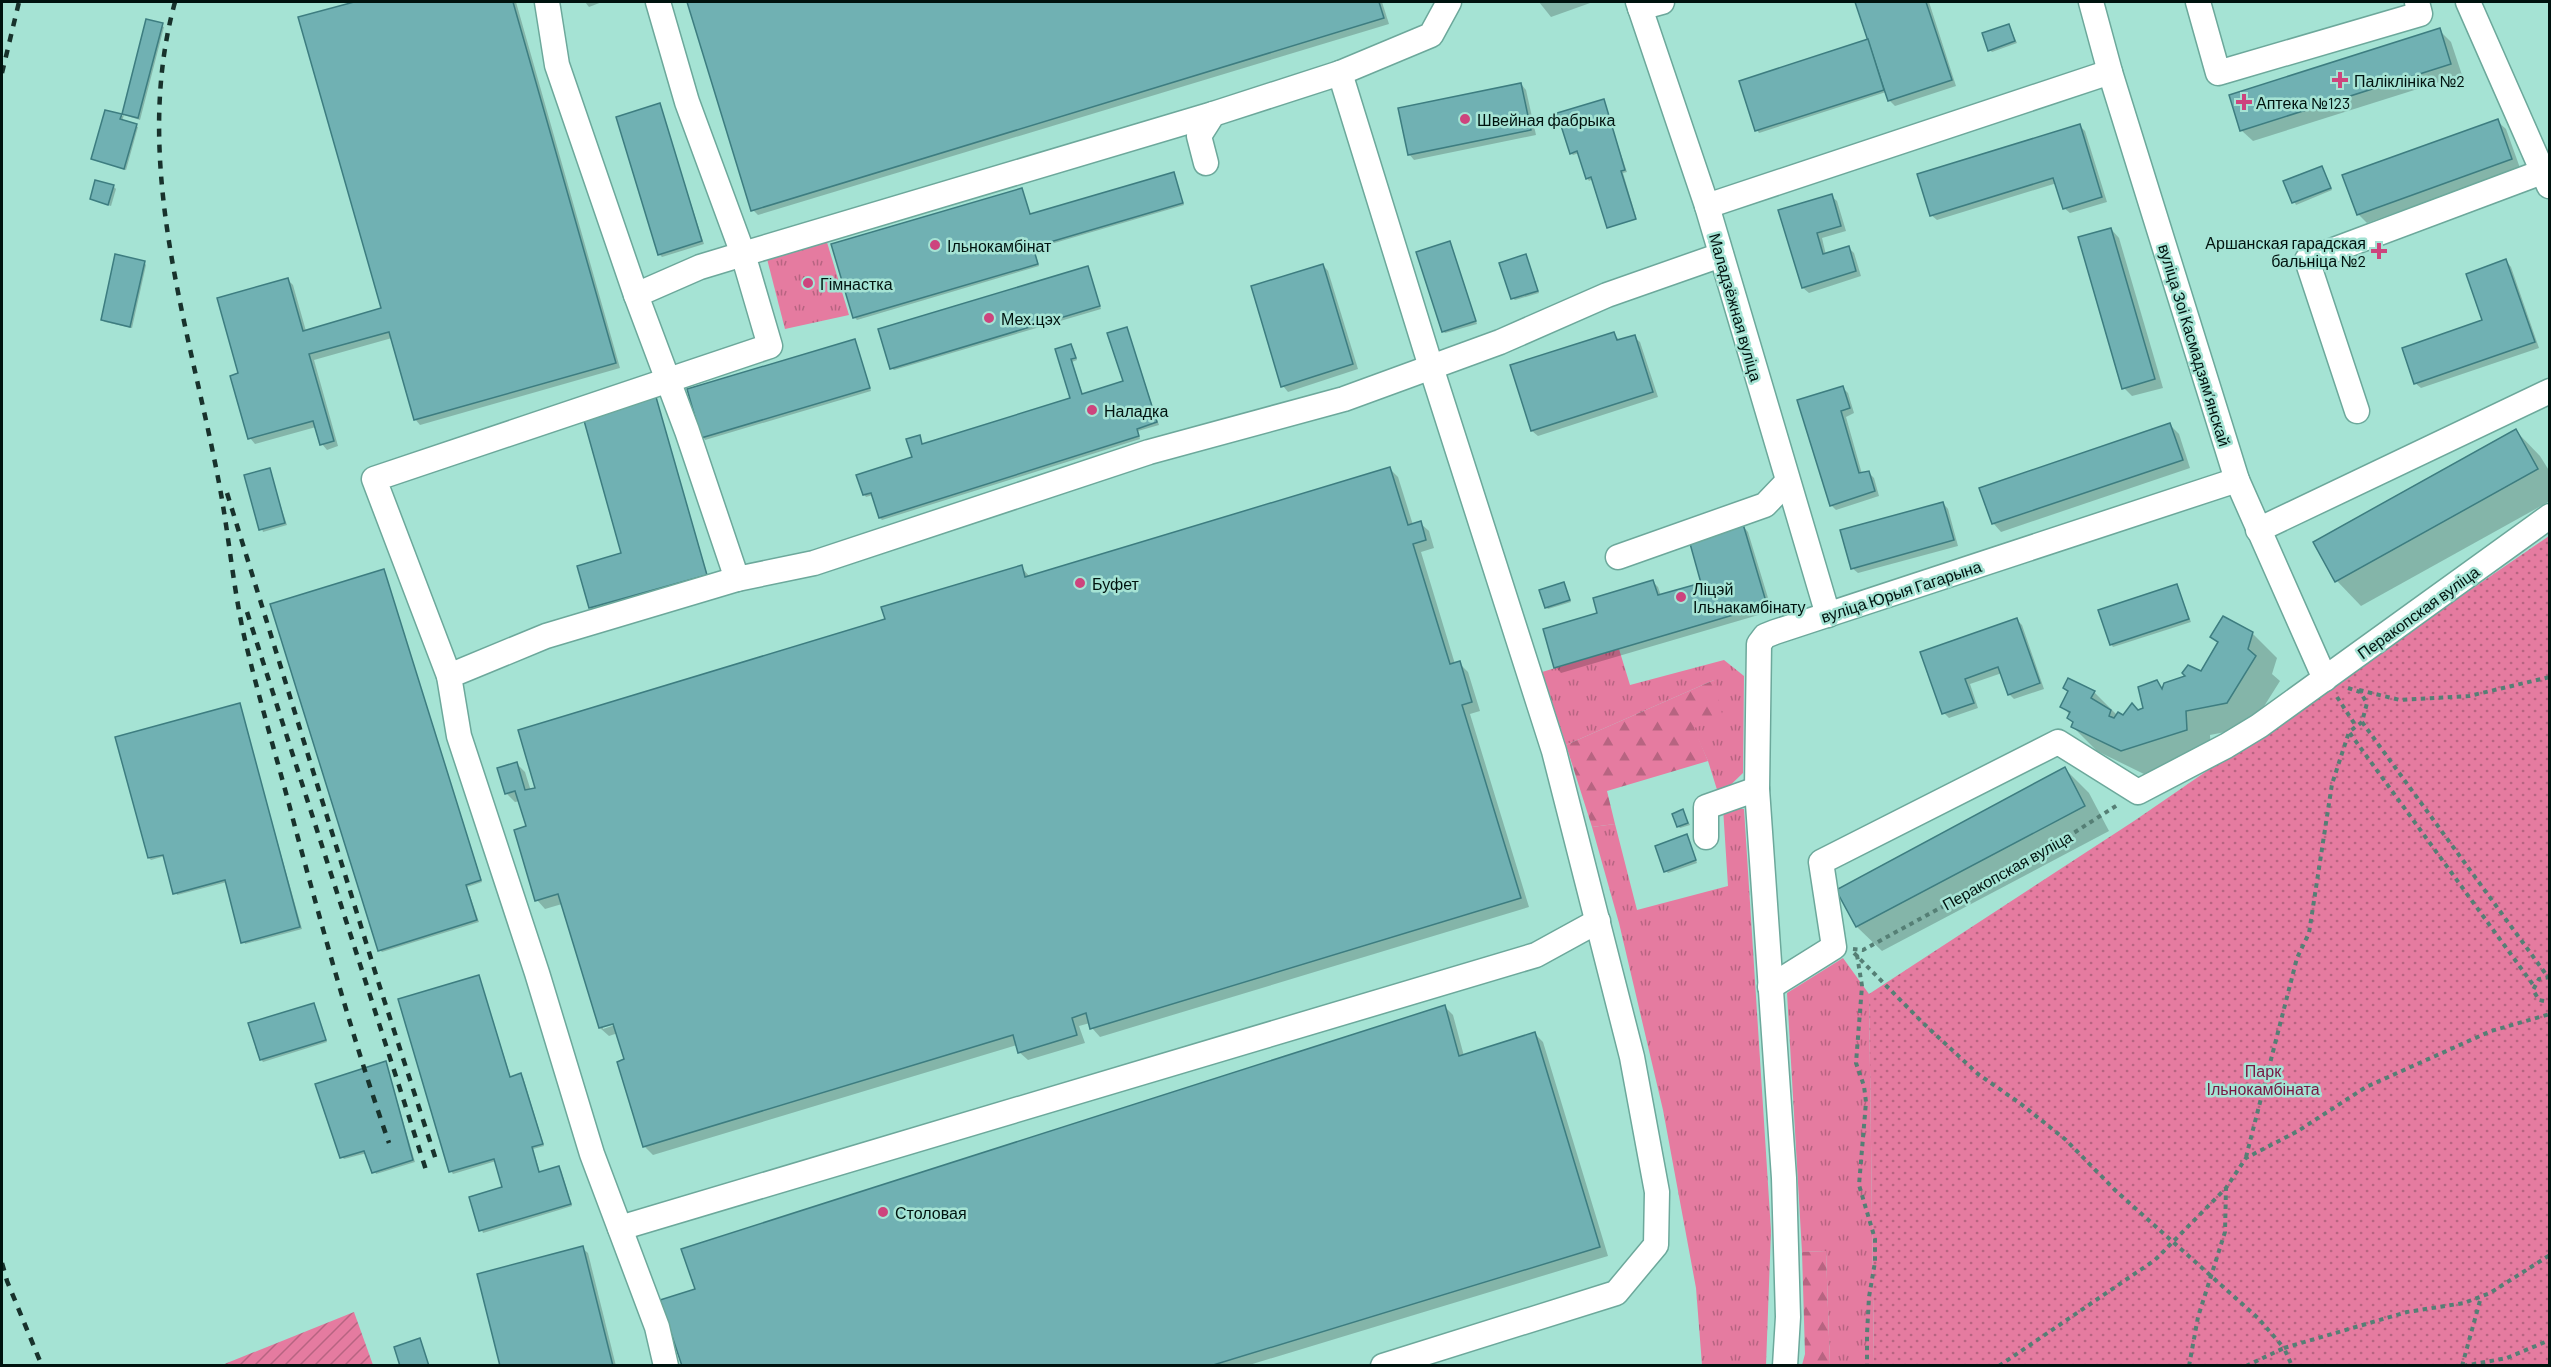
<svg xmlns="http://www.w3.org/2000/svg" width="2551" height="1367" font-family="Barlow,sans-serif">
<style>
.grass{fill:url(#grass-tufts)}
.forest{fill:url(#forest-firs)}
.park{fill:url(#park-dots)}
.garden{fill:url(#garden-furrows)}
.shadow{fill:#0003;fill-rule:evenodd}
.building{fill:#70b1b3;stroke:#3d7d80;stroke-width:1.5}
.lines{fill:none;stroke-linecap:round;stroke-linejoin:round}
.minor-casing{stroke:#6ca89b;stroke-width:27}
.path{stroke:#557f75;stroke-width:4;stroke-dasharray:4.5 4.5;stroke-linecap:butt}
.minor{stroke:#fff;stroke-width:24}
.rail{stroke:#18322c;stroke-width:4.5;stroke-dasharray:8 8;stroke-linecap:butt}
.poi-dot{fill:#cd447d;stroke:#a5e3d4;stroke-width:2}
.labels{text-anchor:middle;dominant-baseline:central;stroke-width:5;stroke-linejoin:round;paint-order:stroke}
.poi-label{font-size:16px;fill:#00130f;stroke:#a5e3d4;text-anchor:start}
.street-label{font-size:16px;fill:#00130f;stroke:#a5e3d4}
.park-label{font-size:16px;fill:#771642;stroke:#a5e3d4}
</style>
<defs>
<pattern id="grass-tufts" width="24" height="20" patternUnits="userSpaceOnUse" patternTransform="scale(1.5)"><rect width="24" height="20" fill="#e57ba0"/><path d="M3 7l-1-3M5 7V3M7 7l1-3M15 17l-1-3M17 17v-4M19 17l1-3" fill="none" stroke="#b76481"/></pattern>
<pattern id="forest-firs" width="22" height="20" patternUnits="userSpaceOnUse" patternTransform="scale(1.5)"><rect width="22" height="20" fill="#e57ba0"/><path d="M5 1l3.5 6h-7zM16 11l3.5 6h-7z" fill="#b76481"/></pattern>
<pattern id="park-dots" width="8" height="8" patternUnits="userSpaceOnUse" patternTransform="scale(1.5)"><rect width="8" height="8" fill="#e57ba0"/><path d="M2 2h.1M6 6h.1" fill="none" stroke="#b76481" stroke-width="1.8" stroke-linecap="round"/></pattern>
<pattern id="garden-furrows" width="10" height="10" patternUnits="userSpaceOnUse" patternTransform="scale(1.5)"><rect width="10" height="10" fill="#e57ba0"/><path d="M-1 1l2-2M0 10L10 0M9 11l2-2" fill="none" stroke="#b76481"/></pattern>
</defs>
<rect width="100%" height="100%" fill="#a5e3d4"/>
<g class="grass">
<polygon points="826,239 849,315 785,329 766,255"/>
<polygon points="1619,649 1630,685 1724,660 1744,676 1743,773 1719,796 1708,761 1693,728 1714,680 1566,745 1542,672"/>
<polygon points="1723,808 1744,809 1771,1231 1766,1365 1702,1365 1696,1288 1663,1110 1619,923 1592,827 1615,824 1637,910 1728,886"/>
<polygon points="1843,958 1869,994 1874,1365 1830,1365 1826,1251 1802,1252 1787,993"/>
</g>
<g class="forest">
<polygon points="1714,680 1723,718 1694,728 1708,761 1607,791 1615,824 1592,827 1566,745"/>
<polygon points="1826,1251 1830,1365 1802,1365 1805,1354 1802,1252"/>
</g>
<polygon class="park" points="2549,536 2549,1365 1874,1365 1869,994 2134,821"/>
<polygon class="garden" points="354,1312 373,1365 222,1365"/>
<g class="shadow">
<polygon points="359,2 516,2 620,368 420,425 415,419 392,338 314,360 338,446 327,450 322,444 316,427 255,444 250,438 240,374 287,279 293,285 306,331 383,309 300,18"/>
<polygon points="585,2 602,2 589,7"/>
<polygon points="689,2 1382,2 1389,24 758,215 753,210"/>
<polygon points="1539,2 1593,2 1551,17"/>
<polygon points="1857,2 1929,2 1956,86 1895,106 1889,100 1886,92 1759,133 1757,130 1869,40"/>
<polygon points="148,21 164,27 140,120 124,115 122,121 138,127 126,170 93,159 106,112 123,116"/>
<polygon points="2009,25 2017,43 1992,52 1990,50"/>
<polygon points="2439,30 2451,42 2462,75 2253,141 2241,130"/>
<polygon points="1521,84 1526,90 1536,135 1414,160 1409,154"/>
<polygon points="1603,101 1627,172 1623,173 1636,217 1608,226 1593,179 1589,181 1587,178 1579,153 1573,155 1571,153"/>
<polygon points="659,105 704,244 662,257 659,254"/>
<polygon points="2497,121 2506,129 2520,168 2367,223 2358,214"/>
<polygon points="2079,125 2085,131 2107,202 2070,213 2064,208 2057,183 1937,220 1931,215"/>
<polygon points="2322,167 2332,190 2296,205 2285,181"/>
<polygon points="1173,174 1184,205 1034,249 1039,266 857,320 855,318 833,245 1021,189 1031,215"/>
<polygon points="113,186 116,189 111,206 91,199"/>
<polygon points="1831,196 1837,201 1846,231 1822,238 1826,255 1849,248 1854,253 1861,276 1809,293 1803,288 1779,211"/>
<polygon points="2111,229 2119,238 2163,388 2132,396 2124,388"/>
<polygon points="1450,243 1477,324 1445,333 1443,331"/>
<polygon points="1526,256 1539,293 1515,300 1512,298"/>
<polygon points="2506,261 2511,267 2539,348 2421,388 2415,383 2484,321"/>
<polygon points="144,262 146,265 132,328 105,322 102,320"/>
<polygon points="1323,265 1328,271 1358,369 1288,392 1283,386"/>
<polygon points="1088,268 1101,309 894,370 891,368"/>
<polygon points="1126,328 1159,425 1138,431 1140,439 882,520 880,518 873,495 866,497 864,494 914,458 919,436 923,445 1072,399 1057,350 1071,345 1073,348 1077,360 1072,362 1083,395 1124,382"/>
<polygon points="1613,333 1620,341 1634,337 1640,342 1658,397 1538,436 1532,431"/>
<polygon points="855,341 871,391 705,440 703,437"/>
<polygon points="1843,388 1848,393 1854,413 1846,417 1862,474 1868,472 1874,478 1879,496 1836,510 1831,505"/>
<polygon points="655,398 708,577 592,610 590,608 623,554"/>
<polygon points="2170,425 2179,434 2190,468 2001,532 1993,523"/>
<polygon points="2516,431 2540,456 2550,472 2550,501 2361,606 2337,581"/>
<path d="M1389,468L1398,477L1413,525L1420,523L1429,531L1434,548L1421,552L1455,664L1459,663L1468,672L1480,711L1470,714L1529,907L1100,1037L1092,1028L1090,1023L1079,1026L1085,1043L1028,1060L1019,1052L1017,1045L653,1155L644,1146L626,1060L618,1033L609,1036L600,1028L562,904L545,909L537,900L528,827L520,801L515,802L506,793L516,763L525,772L531,791L886,620L1021,567L1030,577ZM620,1020L621,1023L603,1029V1025Z"/>
<polygon points="269,470 287,525 263,532 246,476"/>
<polygon points="1943,503 1948,509 1958,546 1858,573 1852,568"/>
<polygon points="1743,526 1748,532 1772,611 1561,673 1556,667 1653,582 1658,587 1661,596 1703,584"/>
<polygon points="383,571 482,882 467,887 479,922 382,952 380,950"/>
<polygon points="1564,584 1571,602 1548,609 1546,607"/>
<polygon points="2177,586 2191,622 2113,647 2111,644"/>
<polygon points="2016,619 2022,625 2044,689 2014,699 2009,694 2002,673 1970,684 1978,708 1949,718 1944,713 1922,653"/>
<polygon points="2252,633 2277,658 2272,674 2280,681 2251,727 2210,735 2211,754 2146,775 2097,751 2073,727 2074,723 2070,715 2062,706 2069,692 2065,688 2094,692 2117,715 2124,716 2138,712 2144,709 2157,682 2163,688 2202,673 2219,644 2212,637"/>
<polygon points="239,705 302,929 245,944 227,882 177,895 165,856 151,860 149,858"/>
<polygon points="2065,769 2089,793 2109,831 1882,951 1857,927 1838,891"/>
<polygon points="1683,811 1690,825 1680,828 1678,826"/>
<polygon points="1688,838 1697,863 1668,873 1666,871"/>
<polygon points="479,977 511,1078 521,1075 523,1077 544,1146 533,1149 540,1173 559,1168 561,1170 572,1206 483,1233 470,1198 504,1188 496,1161 453,1174 451,1171"/>
<polygon points="314,1004 327,1042 263,1062 261,1059"/>
<polygon points="1445,1007 1453,1015 1464,1056 1534,1033 1543,1042 1608,1256 1246,1366 684,1366 697,1290"/>
<polygon points="386,1063 415,1162 376,1174 367,1153 344,1159 342,1157"/>
<polygon points="582,1248 588,1253 616,1366 501,1366"/>
</g>
<g class="building">
<polygon points="354,2 513,2 616,363 414,420 389,332 309,354 334,441 320,445 313,421 248,439 230,376 238,373 217,298 288,278 303,331 381,308 298,17"/>
<polygon points="687,2 1379,2 1384,18 751,211"/>
<polygon points="1855,2 1926,2 1952,80 1888,101"/>
<polygon points="146,19 163,23 138,118 122,114"/>
<polygon points="2009,24 2015,41 1988,51 1982,33"/>
<polygon points="2440,28 2451,64 2240,131 2229,95"/>
<polygon points="1868,39 1884,90 1755,131 1739,81"/>
<polygon points="1521,83 1531,130 1408,155 1398,108"/>
<polygon points="1604,99 1625,170 1621,171 1636,219 1607,228 1591,177 1586,179 1577,151 1570,154 1557,113"/>
<polygon points="660,103 702,241 658,255 616,117"/>
<polygon points="105,110 122,114 120,119 137,124 124,169 91,159"/>
<polygon points="2498,119 2512,159 2357,215 2342,175"/>
<polygon points="2080,124 2102,197 2063,209 2053,178 1930,216 1917,174"/>
<polygon points="2322,166 2331,188 2292,203 2283,181"/>
<polygon points="1174,172 1183,203 1033,247 1038,264 853,318 831,244 1022,188 1030,214"/>
<polygon points="95,180 114,185 108,205 90,199"/>
<polygon points="1832,194 1841,226 1817,233 1823,254 1849,246 1856,271 1802,288 1778,210"/>
<polygon points="2111,228 2155,379 2122,389 2078,237"/>
<polygon points="1450,241 1476,321 1442,332 1416,252"/>
<polygon points="115,254 145,261 130,327 101,320"/>
<polygon points="1526,254 1538,291 1511,299 1499,263"/>
<polygon points="2506,259 2535,342 2414,384 2402,348 2482,320 2466,274"/>
<polygon points="1323,264 1353,364 1281,387 1251,286"/>
<polygon points="1088,266 1100,306 890,369 878,329"/>
<polygon points="1127,327 1157,422 1137,429 1139,436 879,518 871,493 863,495 856,475 912,457 906,439 920,435 922,444 1070,398 1055,349 1071,344 1076,358 1071,359 1082,394 1123,381 1107,333"/>
<polygon points="1614,332 1617,340 1635,335 1653,392 1531,431 1510,365"/>
<polygon points="855,339 870,388 701,438 687,389"/>
<polygon points="1843,386 1850,408 1841,411 1859,473 1869,471 1875,491 1830,506 1797,400"/>
<polygon points="656,397 707,575 589,608 577,566 621,553 583,417"/>
<polygon points="2170,423 2183,460 1992,524 1979,488"/>
<polygon points="2516,429 2538,469 2335,582 2313,542"/>
<polygon points="1390,467 1408,525 1421,521 1426,540 1413,544 1450,664 1460,661 1472,702 1462,705 1521,898 1090,1029 1086,1013 1072,1018 1077,1035 1018,1053 1013,1035 643,1147 617,1062 624,1059 613,1024 599,1028 558,894 535,901 514,830 526,826 515,791 505,794 497,768 517,762 525,790 535,788 518,730 885,619 881,607 1022,565 1025,577"/>
<polygon points="270,468 285,523 259,530 244,475"/>
<polygon points="1943,502 1954,540 1851,569 1840,530"/>
<polygon points="1743,524 1767,605 1554,668 1543,629 1597,613 1593,598 1653,580 1658,595 1701,583 1689,540"/>
<polygon points="384,569 481,880 466,885 477,920 378,951 270,604"/>
<polygon points="1564,582 1570,600 1545,608 1539,590"/>
<polygon points="2177,584 2189,619 2110,645 2098,610"/>
<polygon points="2223,616 2253,632 2248,649 2256,656 2227,703 2186,711 2187,730 2121,751 2071,727 2073,722 2067,718 2070,712 2060,707 2068,691 2063,688 2068,678 2095,691 2091,698 2111,710 2109,716 2114,718 2118,712 2123,715 2132,703 2138,710 2143,708 2138,687 2157,680 2162,689 2164,683 2185,676 2182,673 2188,665 2201,671 2218,642 2210,637"/>
<polygon points="2017,618 2040,683 2008,695 1998,667 1965,679 1974,703 1942,714 1920,652"/>
<polygon points="240,703 300,927 241,943 225,880 173,894 163,855 148,858 115,737"/>
<polygon points="2065,767 2085,806 1856,927 1836,890"/>
<polygon points="1683,809 1688,823 1677,827 1672,814"/>
<polygon points="1687,834 1696,860 1664,872 1655,846"/>
<polygon points="479,975 510,1077 521,1073 543,1144 532,1147 539,1172 559,1166 571,1204 479,1231 469,1197 502,1187 494,1159 449,1172 398,999"/>
<polygon points="314,1003 326,1040 260,1060 248,1023"/>
<polygon points="1445,1005 1459,1056 1535,1032 1600,1247 1210,1366 682,1366 660,1300 695,1289 681,1249"/>
<polygon points="386,1061 413,1160 372,1173 364,1151 340,1158 315,1084"/>
<polygon points="583,1246 613,1366 500,1366 477,1274"/>
<polygon points="420,1338 429,1366 400,1366 394,1347"/>
</g>
<g class="lines">
<g class="minor-casing">
<g id="minor">
<polyline points="547,2 557,65 636,295"/>
<polyline points="658,2 687,102 743,254 700,267 636,295 687,431 737,579 814,563 1149,452 1344,399 1500,342 1607,295 1721,255"/>
<polyline points="1638,2 1707,206 1828,615"/>
<polyline points="2091,2 2110,72 2237,480 2325,679"/>
<polyline points="2198,2 2218,73 2420,14 2417,2"/>
<polyline points="2468,2 2549,186"/>
<polyline points="1640,8 1662,2"/>
<polyline points="1340,73 1431,367 1554,751 1632,1057 1657,1192 1656,1245 1616,1293 1383,1366"/>
<polyline points="1206,163 1199,136 1213,114 1340,73 1431,35 1449,2"/>
<polyline points="1707,206 2110,72"/>
<polyline points="2357,411 2307,260 2550,169"/>
<polyline points="2258,530 2550,391"/>
<polyline points="1618,557 1765,505 1787,482"/>
<polyline points="449,676 374,479 770,346 743,254 1213,114"/>
<polyline points="1706,837 1706,807 1757,789"/>
<polyline points="1770,987 1834,947 1821,862 2058,742 2138,792 2226,746 2259,726 2550,516"/>
<polyline points="620,1228 1536,955 1598,921"/>
<polyline points="666,1366 657,1327 592,1154 537,973 459,736 449,676 546,636 737,579"/>
<polyline points="1785,1366 1788,1317 1784,1178 1757,789 1759,644 1765,636 1775,632 2237,480"/>
</g>
</g>
<g class="path">
<polyline points="2348,688 2360,692 2367,703 2362,722 2349,732 2534,986"/>
<polyline points="2359,690 2400,700 2469,696 2550,677"/>
<polyline points="2337,697 2356,726"/>
<polyline points="2362,722 2548,977 2550,975"/>
<polyline points="1853,949 1863,950 2050,848 2119,804"/>
<polyline points="1854,953 1923,1023 1978,1074 2021,1104 2066,1140 2115,1190 2258,1318 2284,1348 2407,1312 2464,1303 2490,1293 2550,1255"/>
<polyline points="1857,955 1862,986 1856,1063 1864,1086 1866,1102 1859,1185 1875,1239 1875,1262 1869,1297 1867,1334 1867,1366"/>
<polyline points="2550,977 2539,979 2533,990 2539,1000 2550,1002"/>
<polyline points="2246,1157 2297,958 2309,933 2332,784 2349,732"/>
<polyline points="1999,1366 2155,1260 2226,1188 2246,1158 2298,1131 2366,1087 2491,1031 2550,1014"/>
<polyline points="2189,1366 2198,1317 2225,1232 2226,1188"/>
<polyline points="2246,1366 2284,1348 2292,1366"/>
<polyline points="2462,1366 2481,1297"/>
<polyline points="2463,1366 2507,1358 2550,1340"/>
</g>
<use href="#minor" class="minor"/>
<g class="rail">
<path d="M175,2C131,162 189,325 219,483C229,535 233,588 245,640C260,703 279,765 295,827C324,934 353,1040 389,1143"/>
<polyline points="2,73 19,2"/>
<polyline points="227,493 377,978 437,1163"/>
<polyline points="247,612 426,1170"/>
<polyline points="2,1263 7,1281 42,1366"/>
</g>
</g>
<g class="poi-dot">
<path d="M2337 71h6v6h6v6h-6v6h-6v-6h-6v-6h6z"/>
<path d="M2241 93h6v6h6v6h-6v6h-6v-6h-6v-6h6z"/>
<circle cx="1465" cy="119" r="6"/>
<circle cx="935" cy="245" r="6"/>
<path d="M2376 242h6v6h6v6h-6v6h-6v-6h-6v-6h6z"/>
<circle cx="808" cy="283" r="6"/>
<circle cx="989" cy="318" r="6"/>
<circle cx="1092" cy="410" r="6"/>
<circle cx="1080" cy="583" r="6"/>
<circle cx="1681" cy="597" r="6"/>
<circle cx="883" cy="1212" r="6"/>
</g>
<g class="labels">
<g class="poi-label">
<text x="2354" y="80">Паліклініка №2</text>
<text x="2256" y="102">Аптека №123</text>
<text x="1477" y="119">Швейная фабрыка</text>
<text x="2366" y="242" text-anchor="end">Аршанская гарадская<tspan x="2366" dy="18">бальніца №2</tspan></text>
<text x="947" y="245">Ільнокамбінат</text>
<text x="820" y="283">Гімнастка</text>
<text x="1001" y="318">Мех.цэх</text>
<text x="1104" y="410">Наладка</text>
<text x="1092" y="583">Буфет</text>
<text x="1693" y="588">Ліцэй<tspan x="1693" dy="18">Ільнакамбінату</tspan></text>
<text x="895" y="1212">Столовая</text>
</g>
<g class="street-label">
<text transform="translate(1736 307) rotate(74)">Маладзёжная вуліца</text>
<text transform="translate(2195 345) rotate(73)">вуліца Зоі Касмадзямʼянскай</text>
<text transform="translate(1901 591) rotate(-18)">вуліца Юрыя Гагарына</text>
<text transform="translate(2418 612) rotate(-36)">Перакопская вуліца</text>
<text transform="translate(2007 870) rotate(-29)">Перакопская вуліца</text>
</g>
<g class="park-label">
<text x="2263" y="1070">Парк<tspan x="2263" dy="18">Ільнокамбіната</tspan></text>
</g>
</g>
<rect width="2551" height="1367" fill="none" stroke="#00130f" stroke-width="6"/>
</svg>
